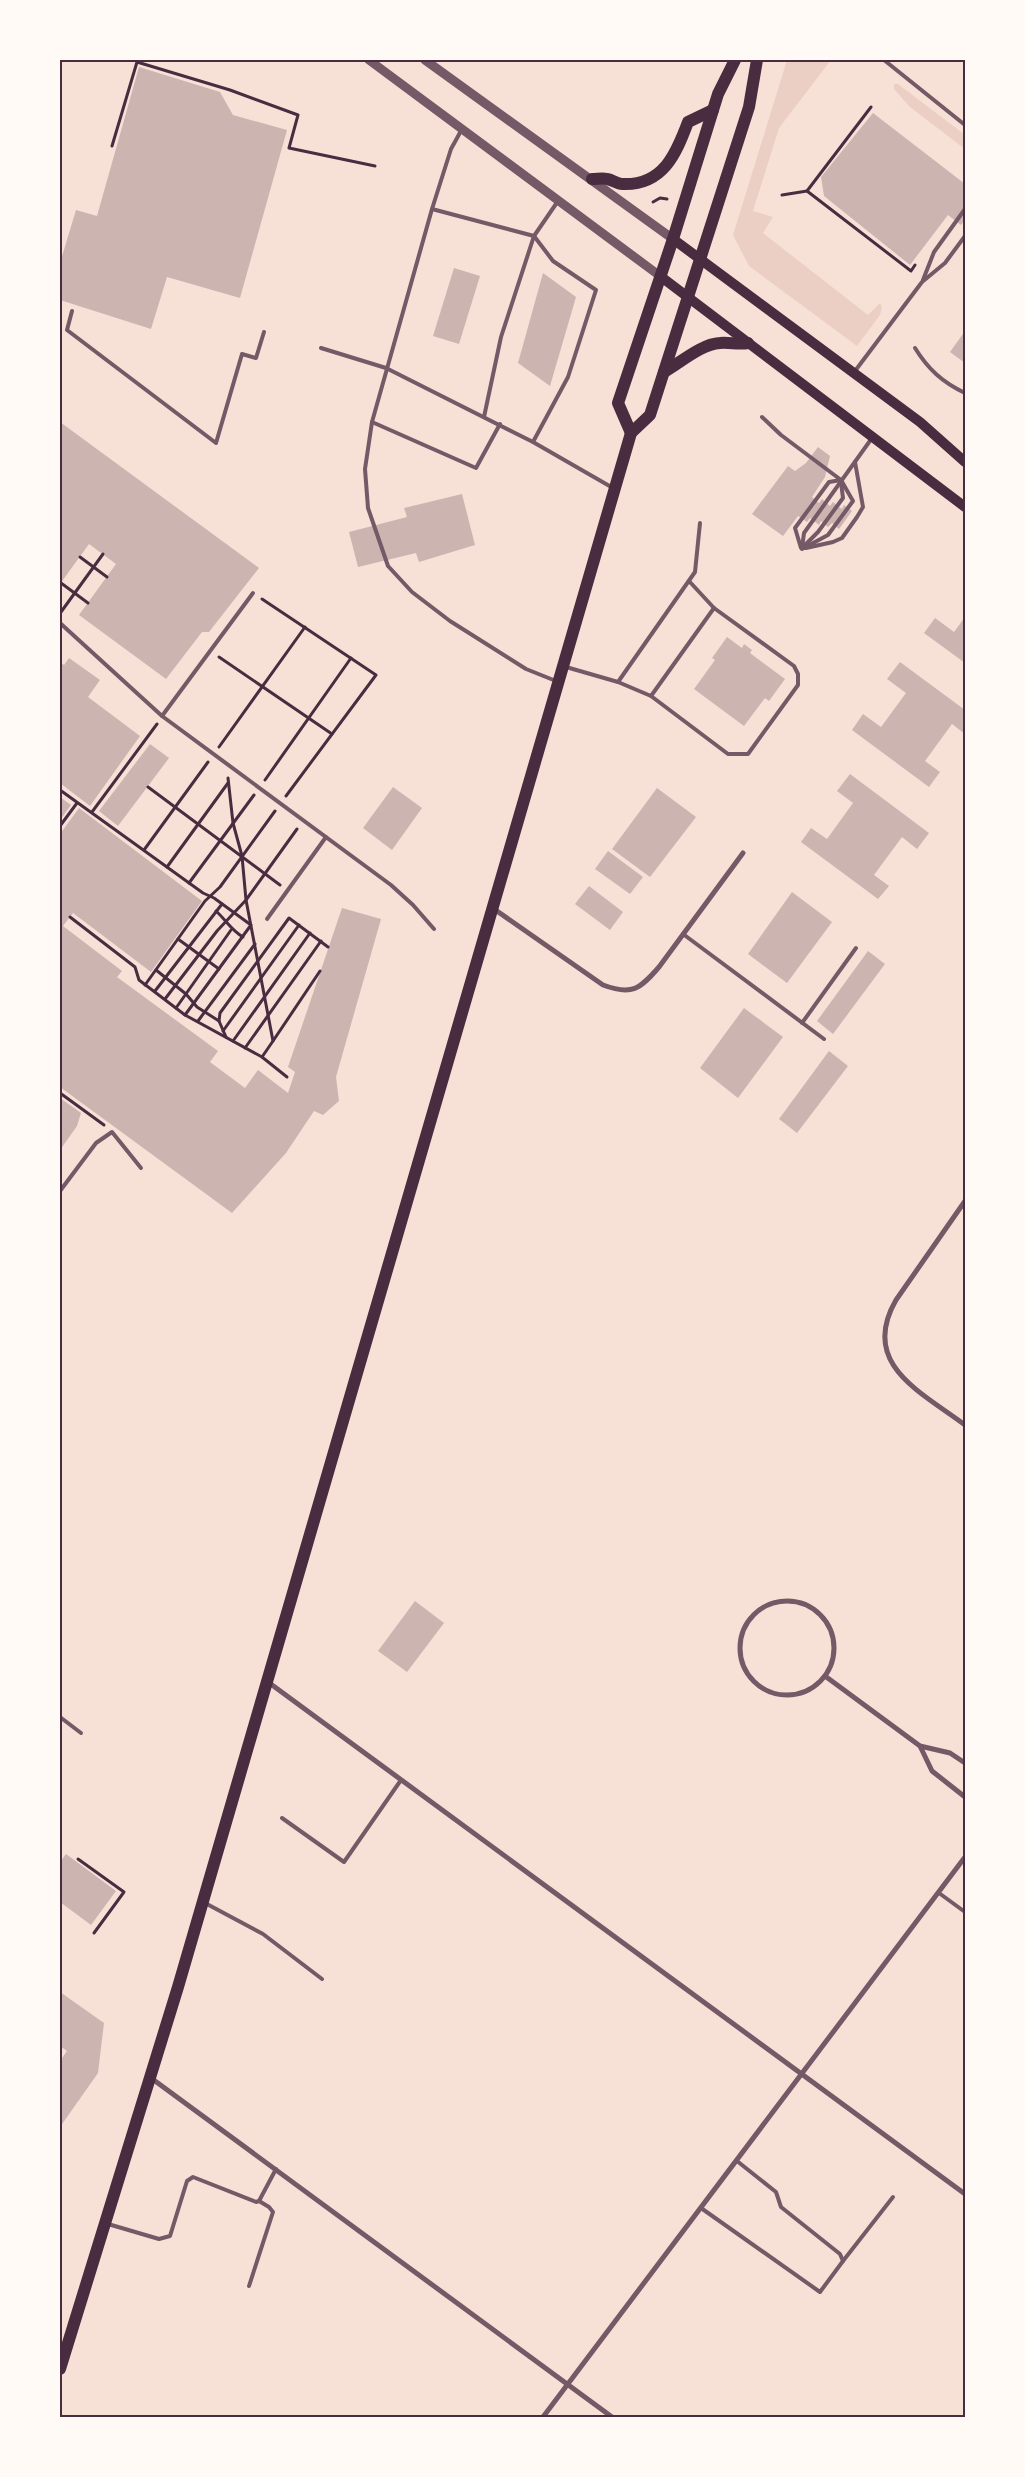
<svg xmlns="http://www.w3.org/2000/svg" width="1025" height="2477" font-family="'Crimson Pro',serif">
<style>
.green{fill:#ebcfc5}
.building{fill:#ccb4b1}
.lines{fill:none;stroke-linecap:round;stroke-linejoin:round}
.path{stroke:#4a2c40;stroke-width:3}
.service{stroke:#755966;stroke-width:4}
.minor{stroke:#755966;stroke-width:5}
.tertiary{stroke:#755966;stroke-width:9}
.secondary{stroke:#4a2c40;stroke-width:10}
.primary{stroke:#4a2c40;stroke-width:12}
.neatline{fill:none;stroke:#4a2c40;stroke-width:2}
</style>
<rect width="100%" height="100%" fill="#f7e1d7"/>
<g class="green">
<polygon points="787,60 831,60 779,128 753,211 773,217 763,233 868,315 880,303 882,307 880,315 857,346 749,266 733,235"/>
<polygon points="894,84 898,84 965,135 965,149 910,107 894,89"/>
</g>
<g class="building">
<polygon points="139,67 220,92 233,115 287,130 240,298 167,277 151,329 60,300 60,263 76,210 97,216"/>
<polygon points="873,113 965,184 963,196 965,198 965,220 961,225 948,215 910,265 824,196 821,177"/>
<polygon points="454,268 480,276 459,344 433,336"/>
<polygon points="543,273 576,297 550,386 518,363"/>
<polygon points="965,331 965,363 950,352"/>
<polygon points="60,422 259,568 209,632 202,632 166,679 79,615 116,564 89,544 60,584"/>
<polygon points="818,447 830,456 825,477 812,497 819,503 822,499 830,506 833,502 842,509 844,505 852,511 839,529 832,523 828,527 821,521 819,525 810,518 807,522 798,516 783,536 752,514 788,466 795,471 806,463"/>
<polygon points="462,494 475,545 419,562 416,553 358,567 349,532 407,517 404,508"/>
<polygon points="965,617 965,663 924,633 935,618 954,632"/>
<polygon points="727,637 742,648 744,644 752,650 750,653 785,679 769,701 765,698 744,726 694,689 715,660 712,658"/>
<polygon points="69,658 100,680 88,697 140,736 90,806 60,783 60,662 64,665"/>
<polygon points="900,662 965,710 965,734 952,724 925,761 940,772 929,787 852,730 863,714 881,727 906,693 887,679"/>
<polygon points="150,744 169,758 118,826 99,811"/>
<polygon points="850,774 929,833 917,849 902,837 874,875 889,886 878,899 801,842 811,828 827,839 853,803 837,791"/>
<polygon points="393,787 422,808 392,850 363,828"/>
<polygon points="657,788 696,817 650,877 612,849"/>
<polygon points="60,797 71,805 60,820"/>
<polygon points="79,808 202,901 151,972 73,913 63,926 122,971 117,977 218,1051 210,1062 245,1088 258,1070 288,1093 295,1072 288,1067 342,908 381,919 336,1077 339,1101 323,1115 314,1111 286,1153 232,1213 60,1087 60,834"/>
<polygon points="608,851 643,877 630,894 595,869"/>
<polygon points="589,886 623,912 610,930 575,904"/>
<polygon points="792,892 832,922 787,983 748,954"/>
<polygon points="868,951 885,964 833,1034 817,1021"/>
<polygon points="744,1008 783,1037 738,1098 700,1068"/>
<polygon points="829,1051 848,1066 797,1133 779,1119"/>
<polygon points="60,1098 81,1113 77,1126 60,1150"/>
<polygon points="415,1601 444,1623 407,1672 378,1651"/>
<polygon points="66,1854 116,1891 91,1925 60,1902 60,1862"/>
<polygon points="60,1992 104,2023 98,2073 60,2127 60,2061 67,2051 60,2046"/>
</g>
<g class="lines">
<g class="path">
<polyline points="871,107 807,191 911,271 915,265"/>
<polyline points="112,146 137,62 230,90 298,115 289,148 375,166"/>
<polyline points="782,195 807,191"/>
<polyline points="653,202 660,198 667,199"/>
<polyline points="80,557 107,577"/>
<polyline points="61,583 88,603"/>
<polyline points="262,599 376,675 286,796"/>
<polyline points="61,612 103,554"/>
<polyline points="219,657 332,734"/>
<polyline points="219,747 305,627"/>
<polyline points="265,780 351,658"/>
<polyline points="148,787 280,885"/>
<polyline points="60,790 203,893 214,898 251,925 185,1015 139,980 135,967 70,917"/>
<polyline points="92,812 157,724"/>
<polyline points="60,826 77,803"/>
<polyline points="144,850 208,762"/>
<polyline points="167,867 228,783"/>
<polyline points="189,883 254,795"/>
<path d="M216,911C226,920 231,930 243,937"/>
<polyline points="178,939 219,969"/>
<polyline points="156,970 186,994 197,1007 219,1021 226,1037"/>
<polyline points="145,985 205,901 220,887 275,811"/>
<polyline points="155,991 222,904"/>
<polyline points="165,999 217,931 246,900 297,829"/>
<polyline points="176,1008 231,930"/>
<polyline points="185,1015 262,1057 273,1041 246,900 242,856 233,823 228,778"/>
<polyline points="198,1021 255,944"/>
<polyline points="219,1021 220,1013 289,918 328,947"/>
<polyline points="223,1031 299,925"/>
<polyline points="233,1041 310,933"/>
<polyline points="273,1041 320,971"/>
<polyline points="245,1048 321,941"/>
<polyline points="262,1057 287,1077"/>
<polyline points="60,1093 104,1125"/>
<polyline points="78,1859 124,1892 94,1933"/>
</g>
<g class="service">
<polyline points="884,60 965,125"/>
<polyline points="462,129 451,149 432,209 372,422 476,468 500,424"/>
<polyline points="432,209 534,236 553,261 596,290 568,377 533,442"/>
<polyline points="923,280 934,252 965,209"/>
<polyline points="72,311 67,330 216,443 242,354 256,358 264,332"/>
<polyline points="321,348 386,368 533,442 613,488"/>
<path d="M915,348C928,369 942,382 965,393"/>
<polyline points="855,371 922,282 945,263 965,236"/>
<polyline points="484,417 501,337 534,236 558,201"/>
<polyline points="762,417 781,435 841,480 853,501 828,535 802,549"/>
<polyline points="372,422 365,469 368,508 388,566 412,592 450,621 526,669 556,681"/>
<polyline points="804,546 818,532 843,498 841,482"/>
<polyline points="801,548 795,528 829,482 841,480"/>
<polyline points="802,548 804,533 872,438"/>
<polyline points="806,548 833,542 842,538 857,517 863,507 855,462"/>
<polyline points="60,623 162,716 391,885 413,905 434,929"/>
<polyline points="566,667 618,682 695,572 700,523"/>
<polyline points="618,682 651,696 714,608"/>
<polyline points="651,696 728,754 748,754 798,685 798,674 794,666 714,608 689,581"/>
<polyline points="162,716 253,593"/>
<polyline points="267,919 326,837"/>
<polyline points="683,934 824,1039"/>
<polyline points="802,1023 856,948"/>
<polyline points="60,1191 96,1143 112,1132 141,1168"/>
<polyline points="60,1717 81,1733"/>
<polyline points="282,1818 344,1862 401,1780"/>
<polyline points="939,1893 965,1912"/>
<polyline points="205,1903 263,1934 322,1979"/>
<polyline points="701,2208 820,2292 843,2261 840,2254 781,2207 776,2192 737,2161"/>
<polyline points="108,2224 159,2239 170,2236 187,2181 193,2177 256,2202 259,2201 276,2169"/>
<polyline points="843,2261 893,2197"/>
<polyline points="249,2286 273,2212 269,2207 259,2201"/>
</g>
<g class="minor">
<path d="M494,909L603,985C632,996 640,989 659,967L743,853"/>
<path d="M965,1201L896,1300C859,1364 921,1392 965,1425"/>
<circle cx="787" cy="1648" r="47"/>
<polyline points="825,1676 920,1746 950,1753 965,1763"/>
<polyline points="268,1682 965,2194"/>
<polyline points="920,1746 932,1771 965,1797"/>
<polyline points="151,2078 612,2417"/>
<polyline points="543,2417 965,1857"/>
</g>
<g class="tertiary">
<polyline points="369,60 660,276"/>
<polyline points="425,60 673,239"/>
</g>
<g class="secondary">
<polyline points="673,239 920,422 965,462"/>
<polyline points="660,276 965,507"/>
</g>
<g class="primary">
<path d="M592,179C597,179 603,178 607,179C613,180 617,184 622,184C663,186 676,154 688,122L713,110"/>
<path d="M664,372C680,363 701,344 720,343C730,342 738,345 748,343"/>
<polyline points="631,433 618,403 673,239 718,94 735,60"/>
<polyline points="60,2369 178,1987 631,433 650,415 749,107 757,60"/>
</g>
</g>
<rect width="1025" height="2477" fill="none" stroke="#fffaf5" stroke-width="122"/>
<rect x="61" y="61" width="903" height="2355" class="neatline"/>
</svg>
